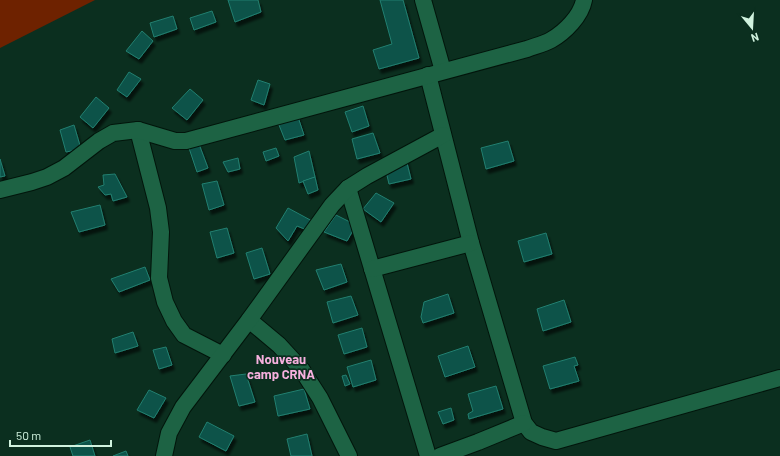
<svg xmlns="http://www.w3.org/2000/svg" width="780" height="456" font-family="Barlow,sans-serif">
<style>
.green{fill:#6e2200}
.building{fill:#085349;stroke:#237f70;filter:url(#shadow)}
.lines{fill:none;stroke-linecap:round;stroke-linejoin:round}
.minor-casing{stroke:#02150b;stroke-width:18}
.minor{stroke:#1d6344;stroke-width:16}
.labels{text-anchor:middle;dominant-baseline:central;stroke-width:3.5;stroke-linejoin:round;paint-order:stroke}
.quarter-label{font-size:13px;font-weight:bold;fill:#f6b0de;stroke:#0b2f1f}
</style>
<defs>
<filter id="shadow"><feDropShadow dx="2.5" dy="4.5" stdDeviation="1" flood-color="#0009"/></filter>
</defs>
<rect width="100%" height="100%" fill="#0b2f1f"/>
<polygon class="green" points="0,0 95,0 0,48"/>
<g class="building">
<polygon points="228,0 258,0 261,12 235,22"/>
<polygon points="380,0 403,0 419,58 379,69 373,50 392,44"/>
<polygon points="212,11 216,22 194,30 190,18"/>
<polygon points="173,16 177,29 154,37 150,23"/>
<polygon points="142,31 153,41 139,59 126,51"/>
<polygon points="129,72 141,79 127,97 117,90"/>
<polygon points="258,80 270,84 264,105 251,100"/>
<polygon points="190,89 203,100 187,120 172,108"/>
<polygon points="96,97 109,108 93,128 80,117"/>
<polygon points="363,106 369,126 352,132 345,112"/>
<polygon points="297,114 304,135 285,140 277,120"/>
<polygon points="74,125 81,149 66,152 60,130"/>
<polygon points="373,133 380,153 357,159 352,139"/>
<polygon points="508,141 514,161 486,169 481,148"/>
<polygon points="199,144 208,168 197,172 189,148"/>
<polygon points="276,148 279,156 266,161 263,152"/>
<polygon points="309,151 315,177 299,183 294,157"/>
<polygon points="238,158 240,169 228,172 223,162"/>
<polygon points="0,159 5,176 0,177"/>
<polygon points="406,159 411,179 389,184 385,167"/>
<polygon points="115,174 127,197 113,201 111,194 105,195 98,187 104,185 103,175"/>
<polygon points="315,177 318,190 308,194 303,181"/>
<polygon points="217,181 224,205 209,210 202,184"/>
<polygon points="376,193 394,203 381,222 363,209"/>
<polygon points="100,205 105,225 79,232 71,212"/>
<polygon points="288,208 314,222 307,230 297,226 288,241 276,228"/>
<polygon points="336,215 356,225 347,241 324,232"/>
<polygon points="227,228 234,253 217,258 210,232"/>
<polygon points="546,233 552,254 524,262 518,241"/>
<polygon points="262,248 270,274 254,279 246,253"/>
<polygon points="341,264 347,282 324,290 316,270"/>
<polygon points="145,267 150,280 119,292 111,279"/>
<polygon points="448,294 454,313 423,323 421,317 424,302"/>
<polygon points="351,296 358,315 333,323 327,302"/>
<polygon points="564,300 571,322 543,331 537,309"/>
<polygon points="362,328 367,347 344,354 338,335"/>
<polygon points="133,332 138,346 115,353 112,339"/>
<polygon points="468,346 475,367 445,377 438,356"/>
<polygon points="166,347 172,365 159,369 153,350"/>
<polygon points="575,357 578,365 574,366 579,381 550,389 543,366"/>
<polygon points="371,360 376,380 353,387 347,367"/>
<polygon points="246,374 255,402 239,406 230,376"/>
<polygon points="346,375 350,384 345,386 342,376"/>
<polygon points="496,386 503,409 469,419 468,414 473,411 468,394"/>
<polygon points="304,389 310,409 278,416 274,396"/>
<polygon points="149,390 166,398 154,418 137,410"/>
<polygon points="451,408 454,420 443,424 438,412"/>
<polygon points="207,422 234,436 226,451 199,437"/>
<polygon points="307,434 312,456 291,456 287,439"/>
<polygon points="90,440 95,456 73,456 70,447"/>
<polygon points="126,451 128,456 113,456"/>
</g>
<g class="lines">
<g class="minor-casing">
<g id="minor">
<polyline points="423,0 443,71"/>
<polyline points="428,75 471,243 524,423 531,432 542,437 556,441 780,378"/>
<polyline points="138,130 158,208 161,232 159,278 165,302 174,321 184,335 223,355"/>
<polyline points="348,188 428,456"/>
<path d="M0,190L32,182L47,177L64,168L99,141L113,133L138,130L175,141H186L527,49C535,46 544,44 551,40C565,32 581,16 584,0"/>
<polyline points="372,269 471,243"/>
<polyline points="249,320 279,345 302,370 320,398 349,456"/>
<polyline points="164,456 169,433 183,407 249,320 332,205 348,188 367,176 443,135"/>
<polyline points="440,456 478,442 524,423"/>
</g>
</g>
<use href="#minor" class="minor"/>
</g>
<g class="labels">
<g class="quarter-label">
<text x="281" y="359">Nouveau<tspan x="281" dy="15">camp CRNA</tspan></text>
</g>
</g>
<g transform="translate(752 28) rotate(162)" stroke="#0b2f1f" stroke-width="3" paint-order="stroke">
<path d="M0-3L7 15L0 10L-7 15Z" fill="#d0f2de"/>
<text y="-6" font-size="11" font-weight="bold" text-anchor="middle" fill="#d0f2de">N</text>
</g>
<path d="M10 440v6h101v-6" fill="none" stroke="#d0f2de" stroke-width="2"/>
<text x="16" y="440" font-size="12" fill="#d0f2de" stroke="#0b2f1f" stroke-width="3" paint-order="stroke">50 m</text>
</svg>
